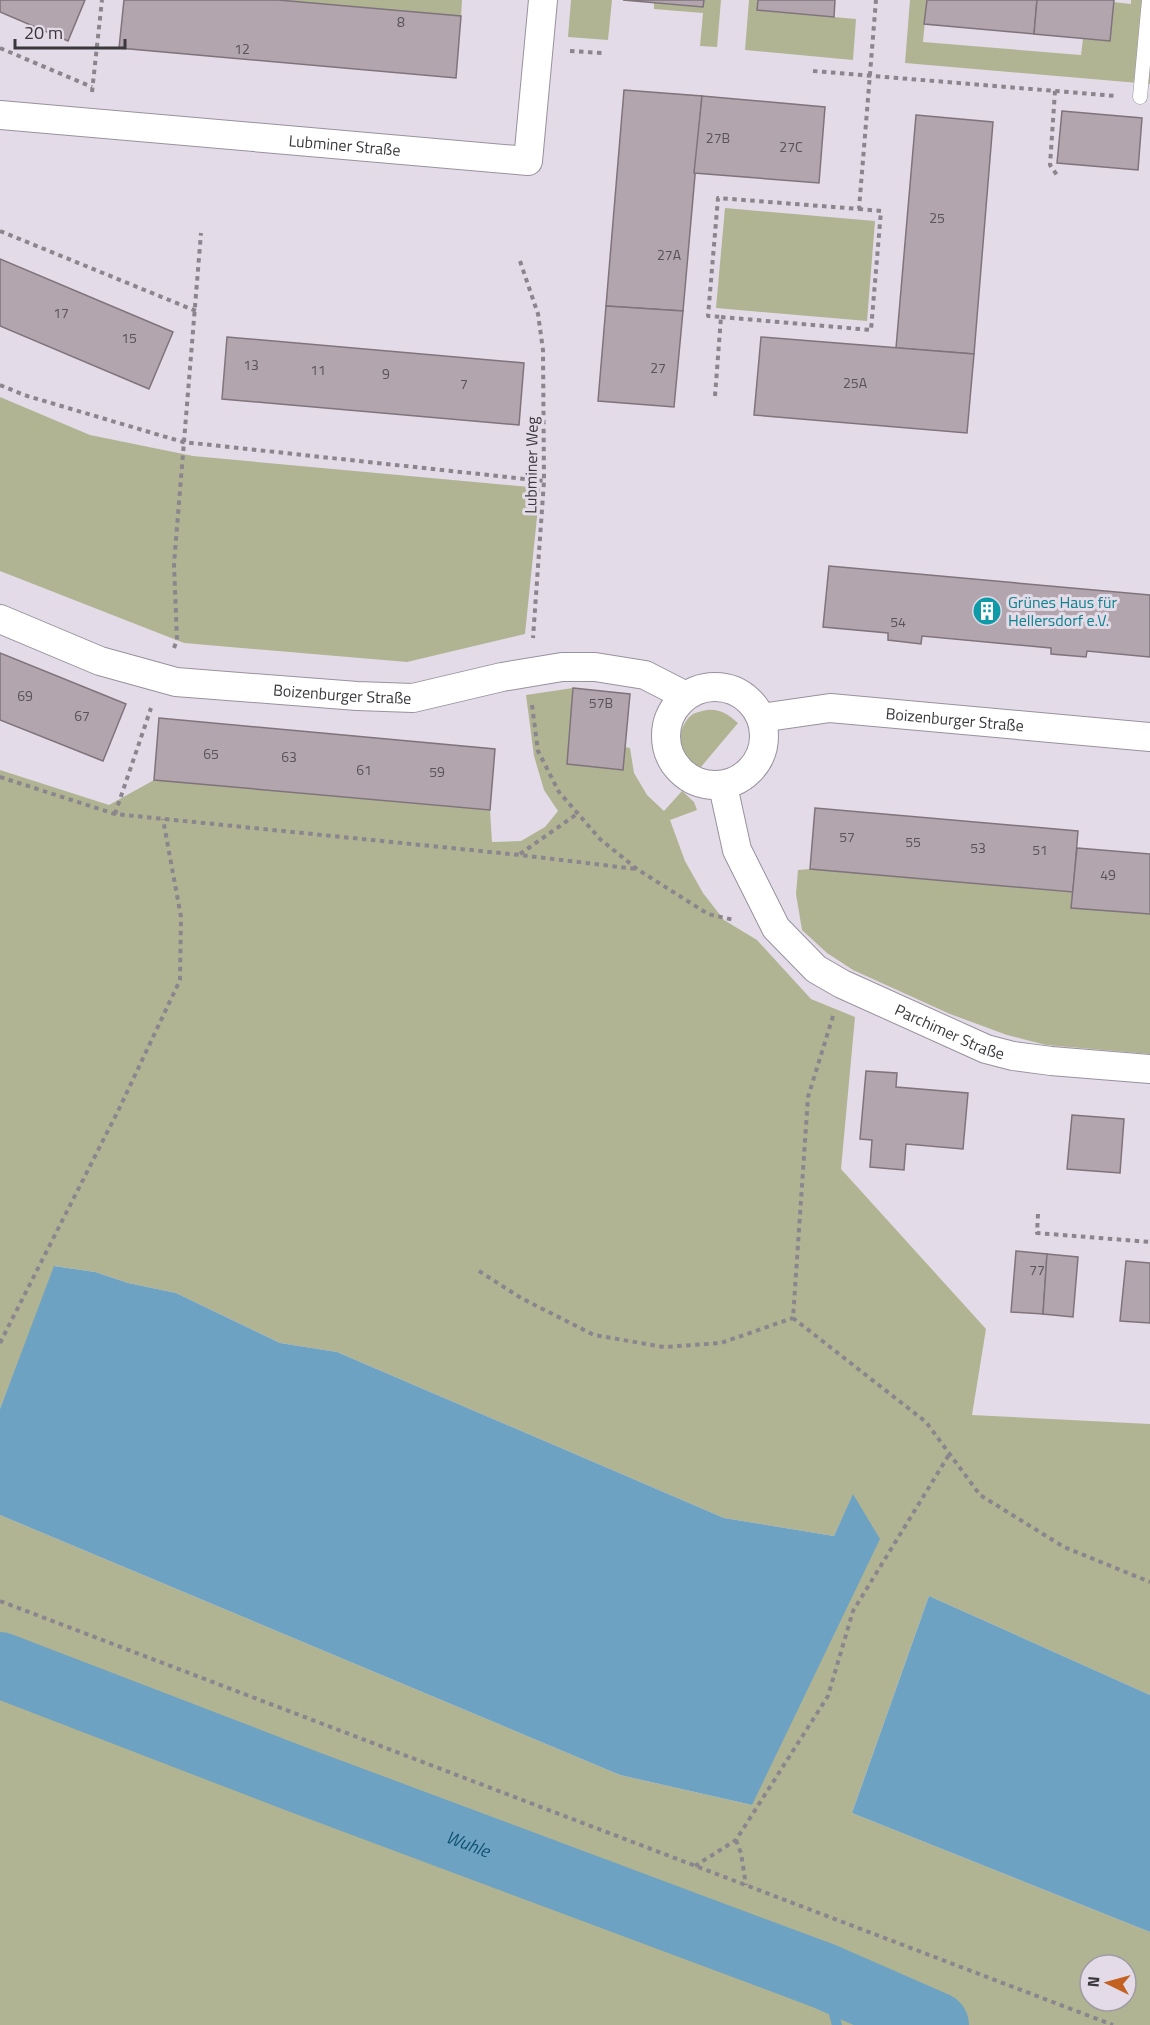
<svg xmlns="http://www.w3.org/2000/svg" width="1150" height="2025" font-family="'Titillium Web',sans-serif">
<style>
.green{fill:#b1b493;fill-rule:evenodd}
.water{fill:#6da2c3}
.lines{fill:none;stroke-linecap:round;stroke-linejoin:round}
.stream{stroke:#6da2c3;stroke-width:10}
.river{stroke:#6da2c3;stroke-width:66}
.building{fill:#b2a5ad;stroke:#80747c;stroke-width:1.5}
.lane-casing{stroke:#99919d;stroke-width:15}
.street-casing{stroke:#99919d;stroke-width:30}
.path{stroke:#8b858e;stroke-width:4;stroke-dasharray:4.5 4.5;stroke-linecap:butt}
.lane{stroke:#fff;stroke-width:14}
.street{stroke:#fff;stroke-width:28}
.labels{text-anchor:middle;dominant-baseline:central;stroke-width:6;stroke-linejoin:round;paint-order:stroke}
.number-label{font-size:14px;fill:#595359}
.street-label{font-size:16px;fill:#3b383d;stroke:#e3dbe7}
.culture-label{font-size:16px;fill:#0d838f;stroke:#e3dbe7;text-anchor:start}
.water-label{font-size:18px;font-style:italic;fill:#105274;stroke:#e3dbe7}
</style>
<rect width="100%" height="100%" fill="#e3dbe7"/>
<g class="green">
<polygon points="278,0 462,0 461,16"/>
<polygon points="571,0 612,0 608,40 568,37"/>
<polygon points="704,0 721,0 717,47 700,46 703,13 654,9 654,3 703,7"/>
<polygon points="749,0 758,0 757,10 856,19 853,60 745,50"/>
<polygon points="910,0 927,0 923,42 1081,55 1083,39 1110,41 1113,2 1131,4 1131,0 1150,0 1150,84 905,63"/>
<polygon points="725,208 875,221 867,321 716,308"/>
<polygon points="0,397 90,435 193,456 540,488 525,634 407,662 184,643 0,571"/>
<path d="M573,688L567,764L623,770L625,747L630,748L634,773L647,795L664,811L682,791L694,802L697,810L670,820L685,861L703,893L724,920L757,940L811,999L855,1017L841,1169L986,1329L972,1415L1150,1424V1695L929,1596L852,1813L1150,1932V2025H0V1515L620,1775L752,1805L853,1495L834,1536L724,1518L337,1352L280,1343L176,1293L128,1283L95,1272L55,1266L0,1409V770L109,805L154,780L490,810L492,842L521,841L545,827L558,811L544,790L534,756L526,695ZM1090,1965H1126V2001H1090Z"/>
<path d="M707,710C721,709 727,714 738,723L695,774C680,764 674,751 680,734C683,726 686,719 693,714C697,712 702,711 707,710Z"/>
<polygon points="810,869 1073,892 1072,908 1150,914 1150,1054 1046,1045 1007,1035 950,1014 853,970 827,953 802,930 796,894 798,870"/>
</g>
<g class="water">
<polygon points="54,1266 95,1272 128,1283 176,1293 280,1343 337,1352 724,1518 834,1536 853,1494 880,1539 752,1805 620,1775 0,1515 0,1409"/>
<polygon points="929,1596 1150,1695 1150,1932 852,1813"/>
</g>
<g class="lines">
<polyline class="stream" points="824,1976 837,2025"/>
<path class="river" id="s1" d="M0,1665L299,1780L824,1976L936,2025"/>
</g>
<g class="building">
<polygon points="0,0 85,0 68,41 0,12"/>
<polygon points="124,0 278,0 461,16 456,78 119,48"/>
<polygon points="623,0 704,0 703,7"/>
<polygon points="758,0 835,0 834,17 757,10"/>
<polygon points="927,0 1037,0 1034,34 924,24"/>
<polygon points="1037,0 1114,0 1110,41 1034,34"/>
<polygon points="624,90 702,96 683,311 606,306"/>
<polygon points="702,96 825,107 819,183 694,173"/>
<polygon points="1062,111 1142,118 1138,170 1057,163"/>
<polygon points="916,115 993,122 974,354 896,348"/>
<polygon points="0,259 173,332 149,389 0,326"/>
<polygon points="606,306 683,311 674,407 598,401"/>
<polygon points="227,337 524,363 519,425 222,399"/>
<polygon points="761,337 974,354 967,433 754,415"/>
<polygon points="829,566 1150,595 1150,657 1087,651 1086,657 1051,654 1051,648 922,636 921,644 888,640 888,633 823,627"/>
<polygon points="0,653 126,704 103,761 0,720"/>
<polygon points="573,688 630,694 623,770 567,764"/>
<polygon points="159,718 495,749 490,810 154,780"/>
<polygon points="815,808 1078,831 1073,892 810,869"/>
<polygon points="1077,848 1150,854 1150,914 1071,908"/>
<polygon points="866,1071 897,1073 896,1087 968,1093 963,1149 906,1144 904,1170 870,1167 872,1140 860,1139"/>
<polygon points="1072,1115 1124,1119 1120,1173 1067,1169"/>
<polygon points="1016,1251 1047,1254 1043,1314 1011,1312"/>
<polygon points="1047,1254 1078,1257 1073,1317 1043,1314"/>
<polygon points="1126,1261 1150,1263 1150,1323 1120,1321"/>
</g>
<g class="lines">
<g class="lane-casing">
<polyline id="lane" points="1140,97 1149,0"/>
</g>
<g class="street-casing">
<g id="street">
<path id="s2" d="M0,115L528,161L543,0"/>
<path id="s3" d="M0,619L100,661L176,682L357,696L413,698L502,677L562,667H595L645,675L686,696"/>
<circle cx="715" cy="736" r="49"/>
<path id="s4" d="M761,718L830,708L1150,737"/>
<path id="s5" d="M723,786L737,850L776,928L816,969L842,984L986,1049L1013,1056L1051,1061L1150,1069"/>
</g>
</g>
<g class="path">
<polyline points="0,48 92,87"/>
<polyline points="570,51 602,53"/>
<polyline points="813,71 1116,96"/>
<polyline points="1055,91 1050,165 1059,178"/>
<polyline points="92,92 102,0"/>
<polyline points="0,231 196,311"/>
<polyline points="520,261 538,314 543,350 544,481 533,638"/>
<polyline points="721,317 871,330 881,211 859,209"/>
<polyline points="0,385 24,395 183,442 544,481"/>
<polyline points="715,396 721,317 708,316 718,198 859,209 876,0"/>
<polyline points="174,648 177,640 174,564 201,233"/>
<polyline points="532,705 538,751 559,792 600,839 637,869 708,914 734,920"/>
<polyline points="0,777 115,814 520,855 636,869"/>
<polyline points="115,814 151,708"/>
<polyline points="520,854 577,814"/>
<polyline points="833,1016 808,1097 793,1318 926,1422 980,1495 1064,1547 1150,1582"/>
<polyline points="1038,1214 1037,1233 1150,1242"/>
<polyline points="479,1271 521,1298 594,1335 664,1347 721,1343 793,1318"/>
<polyline points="0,1343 119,1109 180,980 181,917 163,819"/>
<polyline points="0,1601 1113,2025"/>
<polyline points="736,1840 741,1853 746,1885"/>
<polyline points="695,1866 736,1840 828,1696 853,1611 950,1453"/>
</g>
<use href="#lane" class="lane"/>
<use href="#street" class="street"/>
</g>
<defs>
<g id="building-disc" transform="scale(1.5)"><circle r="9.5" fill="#0f9aa8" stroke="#e3dbe7"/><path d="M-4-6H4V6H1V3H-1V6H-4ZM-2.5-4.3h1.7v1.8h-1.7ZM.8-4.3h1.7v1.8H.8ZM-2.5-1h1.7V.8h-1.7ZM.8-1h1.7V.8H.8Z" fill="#fff"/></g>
</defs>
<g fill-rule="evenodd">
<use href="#building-disc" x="987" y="611"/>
</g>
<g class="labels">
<g class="number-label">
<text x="401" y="21">8</text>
<text x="242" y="48">12</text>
<text x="718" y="137">27B</text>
<text x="791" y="146">27C</text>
<text x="937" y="217">25</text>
<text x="669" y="254">27A</text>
<text x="61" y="312">17</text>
<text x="129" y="337">15</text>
<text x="251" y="364">13</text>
<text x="658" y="367">27</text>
<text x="318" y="369">11</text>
<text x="386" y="373">9</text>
<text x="855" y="382">25A</text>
<text x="464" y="383">7</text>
<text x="898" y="621">54</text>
<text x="25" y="695">69</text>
<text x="601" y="702">57B</text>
<text x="82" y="715">67</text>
<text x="211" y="753">65</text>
<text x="289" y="756">63</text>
<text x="364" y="769">61</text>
<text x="437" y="771">59</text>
<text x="847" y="836">57</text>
<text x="913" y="841">55</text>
<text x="978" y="847">53</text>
<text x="1040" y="849">51</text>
<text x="1108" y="874">49</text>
<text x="1037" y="1269">77</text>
</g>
<g class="street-label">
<text stroke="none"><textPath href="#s2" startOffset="346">Lubminer Straße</textPath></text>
<text transform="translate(531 465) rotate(-89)">Lubminer Weg</text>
<text stroke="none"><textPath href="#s3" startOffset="354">Boizenburger Straße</textPath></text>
<text stroke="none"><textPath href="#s4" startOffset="195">Boizenburger Straße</textPath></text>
<text stroke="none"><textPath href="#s5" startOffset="358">Parchimer Straße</textPath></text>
</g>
<g class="culture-label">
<text x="1008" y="602">Grünes Haus für<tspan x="1008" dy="18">Hellersdorf e.V.</tspan></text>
</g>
<g class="water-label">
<text stroke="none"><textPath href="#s1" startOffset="501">Wuhle</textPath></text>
</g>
</g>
<g transform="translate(1108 1983) rotate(275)"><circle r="28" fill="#e3dbe7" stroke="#a09aa3" stroke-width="1.5"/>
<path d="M0-4.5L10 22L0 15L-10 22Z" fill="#c26121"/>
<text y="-9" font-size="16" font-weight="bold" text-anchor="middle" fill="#3b383d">N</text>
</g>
<path d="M15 39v9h110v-9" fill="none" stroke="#3b383d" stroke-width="3"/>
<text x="24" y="39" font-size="18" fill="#3b383d" stroke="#e3dbe7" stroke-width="4.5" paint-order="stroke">20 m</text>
</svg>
